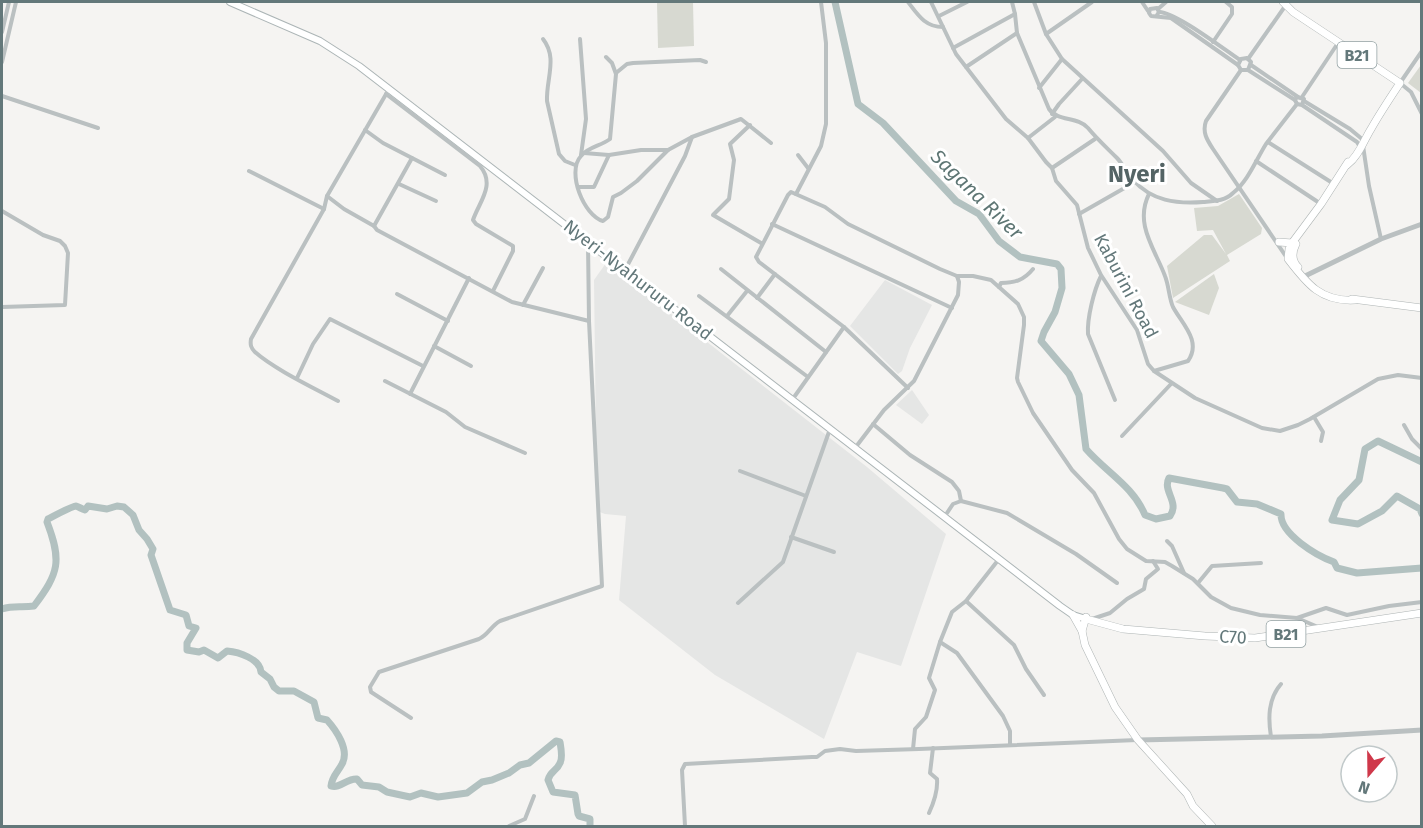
<svg xmlns="http://www.w3.org/2000/svg" width="1423" height="828" font-family="'Fira Sans',sans-serif">
<style>
.built{fill:#e5e6e5}
.green{fill:#d7d9d1}
.lines{fill:none;stroke-linecap:round;stroke-linejoin:round}
.river{stroke:#b2c1c0;stroke-width:7}
.secondary-casing{stroke:#acb5b6;stroke-width:8}
.trunk-casing{stroke:#aeb4b4;stroke-width:8}
.minor{stroke:#bac0c1;stroke-width:4}
.tertiary{stroke:#bac0c1;stroke-width:5}
.secondary{stroke:#fff;stroke-width:6}
.trunk{stroke:#fff;stroke-width:7}
.labels{text-anchor:middle;dominant-baseline:central;stroke-width:6;stroke-linejoin:round;paint-order:stroke}
.shield{fill:#fff;stroke:#92a0a2;stroke-width:1.5}
.shield-label{font-size:16px;font-weight:bold;fill:#63787a}
.street-label{font-size:18px;fill:#63787a;stroke:#fff}
.water-label{font-size:20px;font-style:italic;fill:#5e7674;stroke:#fff}
.district-label{font-size:24px;font-weight:bold;fill:#546465;stroke:#fff}
</style>
<rect width="100%" height="100%" fill="#f5f4f2"/>
<g class="built">
<polygon points="606,263 867,467 946,534 901,666 857,652 824,739 715,675 619,600 626,516 605,514 597,511 594,280"/>
<polygon points="885,280 932,305 910,348 902,371 898,374 850,326"/>
<polygon points="912,390 929,415 922,424 896,405"/>
</g>
<g class="green">
<polygon points="657,2 693,2 694,46 658,48"/>
<polygon points="1421,65 1421,93 1408,83"/>
<polygon points="1239,194 1262,228 1261,234 1227,255 1230,261 1173,298 1167,266 1204,235 1212,235 1226,254 1213,230 1197,231 1194,208 1218,206"/>
<polygon points="1214,274 1219,288 1209,315 1175,302"/>
</g>
<g class="lines">
<g class="river">
<path d="M835,2L858,104L883,123L956,201L979,214L999,241L1020,257L1057,264L1061,269L1062,288L1055,312L1044,332L1041,341L1069,374L1079,395L1086,449C1106,472 1133,486 1145,515L1156,519L1170,516C1180,502 1162,491 1169,478L1223,488L1227,489L1237,502L1257,504L1281,514C1280,534 1317,556 1334,562L1337,568L1357,573L1422,568"/>
<polyline points="1422,462 1378,441 1365,449 1359,480 1340,500 1332,520 1358,524 1382,511 1397,496 1420,509 1422,514"/>
<path d="M2,609C14,605 22,608 34,606C59,573 62,561 47,522L48,519C52,517 72,506 76,506C79,507 82,509 85,510L88,506L107,509L117,506L124,507L133,515L139,530L147,539L153,549L151,555L170,610L186,615L189,626L196,628L187,643V650L199,652L204,650L218,658L227,651C239,652 260,659 261,672L270,679L274,687L279,691H294L314,702L318,718L327,720C336,730 350,750 342,764C338,772 332,776 331,786C340,789 347,778 357,779L362,785L379,787L387,792L410,797L421,793L438,797L467,793L482,782L492,780L509,773L520,765L529,763L556,741L560,742C561,748 563,758 560,763C557,771 550,771 548,780L553,792L575,795L578,814L579,816L590,819V826"/>
</g>
<g class="secondary-casing">
<polyline id="secondary" points="230,2 320,41 359,66 1060,606 1073,615 1086,619"/>
</g>
<g class="trunk-casing">
<g id="trunk">
<path d="M1283,2L1293,12L1400,83C1390,98 1380,113 1371,129C1364,140 1359,156 1347,165"/>
<path d="M1348,162L1321,204L1292,243L1289,249L1288,259C1307,284 1321,302 1355,300"/>
<polyline points="1279,242 1292,243"/>
<path d="M1296,244C1292,252 1292,261 1298,267"/>
<polyline points="1352,299 1422,308"/>
<polyline points="1073,615 1082,631"/>
<polyline points="1086,617 1082,631 1085,645 1115,707 1138,740 1187,794 1193,806 1212,826"/>
<polyline points="1086,619 1123,629 1205,636 1255,638 1422,613"/>
</g>
</g>
<g class="minor">
<path d="M908,2C918,15 925,27 943,27"/>
<polyline points="931,2 956,54 1006,119 1028,138 1046,162 1052,168 1056,181 1077,205 1088,248 1101,275 1137,330 1148,364 1154,371 1195,398 1262,428 1280,431 1298,425 1310,419 1378,379 1398,375 1422,378"/>
<path d="M1012,2L1015,14L1017,33L1049,109C1058,122 1077,116 1088,128C1097,139 1107,148 1117,158C1123,164 1126,173 1133,180C1152,201 1176,204 1203,202C1214,201 1225,201 1233,193C1248,181 1256,160 1266,144C1276,131 1286,118 1297,104"/>
<polyline points="1034,2 1046,34 1062,59 1163,151 1191,183 1217,201"/>
<polyline points="1142,2 1148,11"/>
<polyline points="1158,9 1166,2"/>
<path d="M1159,12C1177,13 1222,48 1240,60"/>
<polyline points="1157,15 1159,12 1157,8 1150,9 1149,13 1151,16 1171,18 1238,65"/>
<polyline points="939,16 967,2"/>
<polyline points="2,32 9,2"/>
<polyline points="1046,34 1092,2"/>
<path d="M543,39C558,58 546,79 547,101L559,154L565,161L575,165"/>
<polyline points="580,39 586,119 581,155"/>
<polyline points="1213,42 1232,14 1232,7 1226,2"/>
<polyline points="953,48 1015,14"/>
<polyline points="1422,51 1400,83 1411,92 1422,114"/>
<path d="M606,57L612,63L616,74L610,139C601,146 588,147 581,156C566,172 584,216 603,221L608,217L613,197L621,193L637,181L668,150L692,137L741,119L771,143"/>
<polyline points="1248,59 1288,2"/>
<polyline points="2,62 16,2"/>
<polyline points="1251,65 1298,97"/>
<polyline points="966,67 1017,33"/>
<path d="M1241,70L1206,121C1202,132 1207,140 1213,149L1287,258"/>
<polyline points="1248,70 1251,62 1247,58 1241,59 1238,65 1241,70 1248,70 1295,100"/>
<polyline points="616,73 627,64 633,63 700,60 706,62"/>
<polyline points="1039,88 1062,59"/>
<path d="M386,94L480,166C496,185 479,202 473,220L476,224L513,246V251L493,291"/>
<polyline points="2,96 98,128"/>
<polyline points="1302,97 1338,43"/>
<polyline points="1304,101 1350,129 1362,139 1369,186 1381,239"/>
<polyline points="1302,105 1304,99 1297,97 1295,100 1297,104 1302,105 1357,142 1360,147"/>
<polyline points="1052,114 1059,104 1082,79"/>
<polyline points="750,125 730,144 734,160 729,199 713,215 761,243"/>
<polyline points="365,130 383,143 445,175"/>
<polyline points="1028,138 1055,117"/>
<polyline points="1268,142 1334,184"/>
<polyline points="584,153 609,155 641,150 668,150"/>
<polyline points="798,155 808,168"/>
<polyline points="1256,161 1321,204"/>
<polyline points="1052,168 1095,139"/>
<polyline points="249,171 324,209"/>
<polyline points="399,184 436,201"/>
<polyline points="579,187 594,187 609,155"/>
<polyline points="796,194 821,146 826,124 826,43 821,2"/>
<path d="M1149,194C1134,224 1155,249 1165,276C1169,286 1169,298 1173,307C1182,324 1202,341 1188,361L1154,371"/>
<polyline points="327,196 344,209 374,226 412,158"/>
<polyline points="2,211 43,235 60,241 65,246 68,253 65,305 2,307"/>
<polyline points="1079,214 1135,182"/>
<polyline points="772,224 952,308"/>
<polyline points="374,226 377,230 512,302 589,321"/>
<polyline points="721,269 826,352"/>
<polyline points="625,270 685,156 692,137"/>
<polyline points="957,276 973,276 991,280 1018,304 1024,317 1024,325 1017,378 1018,382 1033,413 1072,470 1094,493 1119,539 1127,549 1146,561 1165,562 1172,566 1193,579 1211,597 1231,608 1260,615 1297,618 1318,627"/>
<path d="M1101,276C1094,290 1087,318 1088,334L1115,400"/>
<path d="M999,287L1001,283C1015,283 1024,280 1033,269"/>
<polyline points="397,294 448,321"/>
<polyline points="699,296 808,377"/>
<polyline points="757,298 775,274"/>
<polyline points="523,305 543,268"/>
<polyline points="727,316 747,291"/>
<polyline points="844,327 908,388"/>
<polyline points="434,346 471,366"/>
<polyline points="297,378 313,344 330,319 423,366"/>
<polyline points="385,381 446,412 465,427 525,453"/>
<polyline points="410,394 469,278"/>
<polyline points="792,400 844,327 759,262 756,257 788,195 791,192 825,207 848,224 940,269 957,276 959,282 958,295 914,381 884,410 855,448"/>
<path d="M338,401C314,388 274,369 255,352C251,348 250,345 251,339L324,209L327,196L389,89"/>
<polyline points="1314,417 1323,432 1321,441"/>
<polyline points="873,424 910,455 952,482 959,491 961,501"/>
<polyline points="1404,425 1412,439 1422,449"/>
<polyline points="1122,436 1171,384"/>
<polyline points="740,471 806,496"/>
<polyline points="945,516 953,504 961,501 1007,513 1076,554 1117,583"/>
<polyline points="791,537 834,552"/>
<polyline points="1167,541 1172,546 1184,573"/>
<polyline points="999,559 966,601 952,612 940,642 957,653 1003,716 1010,731 1010,744"/>
<polyline points="1198,583 1212,566 1261,563"/>
<polyline points="966,601 1014,645 1026,669 1044,695"/>
<polyline points="738,603 783,562 830,429"/>
<polyline points="1297,618 1326,608 1347,615 1389,606 1422,602"/>
<polyline points="1092,619 1110,613 1127,599 1144,589 1146,579 1158,569 1153,561"/>
<path d="M411,718L371,692L370,687L379,672L479,639C488,635 491,626 500,621L602,586L589,321L588,243"/>
<path d="M1271,737C1268,718 1268,699 1281,684"/>
<polyline points="913,749 915,729 926,717 935,690 929,678 940,642"/>
<path d="M929,813C934,802 938,791 937,779L930,773L933,748"/>
<polyline points="509,826 525,819 534,796"/>
<polyline points="685,826 682,770 685,764 812,757 817,757 825,751 840,749 856,751 919,749 1137,740"/>
</g>
<g class="tertiary">
<polyline points="1303,277 1381,239 1422,224"/>
<polyline points="1138,740 1322,736 1422,730"/>
</g>
<use href="#secondary" class="secondary"/>
<use href="#trunk" class="trunk"/>
</g>
<g class="labels">
<g class="shield">
<rect x="1337.5" y="42" width="39" height="26" rx="4.5"/>
<rect x="1266.5" y="621" width="39" height="26" rx="4.5"/>
</g>
<g class="shield-label">
<text x="1357" y="55">B21</text>
<text x="1286" y="634">B21</text>
</g>
<g class="street-label">
<text transform="translate(638 280) rotate(38)">Nyeri-Nyahururu Road</text>
<text transform="translate(1126 286) rotate(62)">Kaburini Road</text>
<text transform="translate(1233 637) rotate(2)">C70</text>
</g>
<g class="water-label">
<text transform="translate(977 194) rotate(44)">Sagana River</text>
</g>
<g class="district-label">
<text x="1137" y="174">Nyeri</text>
</g>
</g>
<rect width="1423" height="828" fill="none" stroke="#63787a" stroke-width="6"/>
<g transform="translate(1369 774) rotate(200)"><circle r="28" fill="#ffffff" stroke="#c1c9ca" stroke-width="1.5"/>
<path d="M0-4.5L10 22L0 15L-10 22Z" fill="#cf384a"/>
<text y="-9" font-size="16" font-weight="bold" text-anchor="middle" fill="#63787a">N</text>
</g>
</svg>
